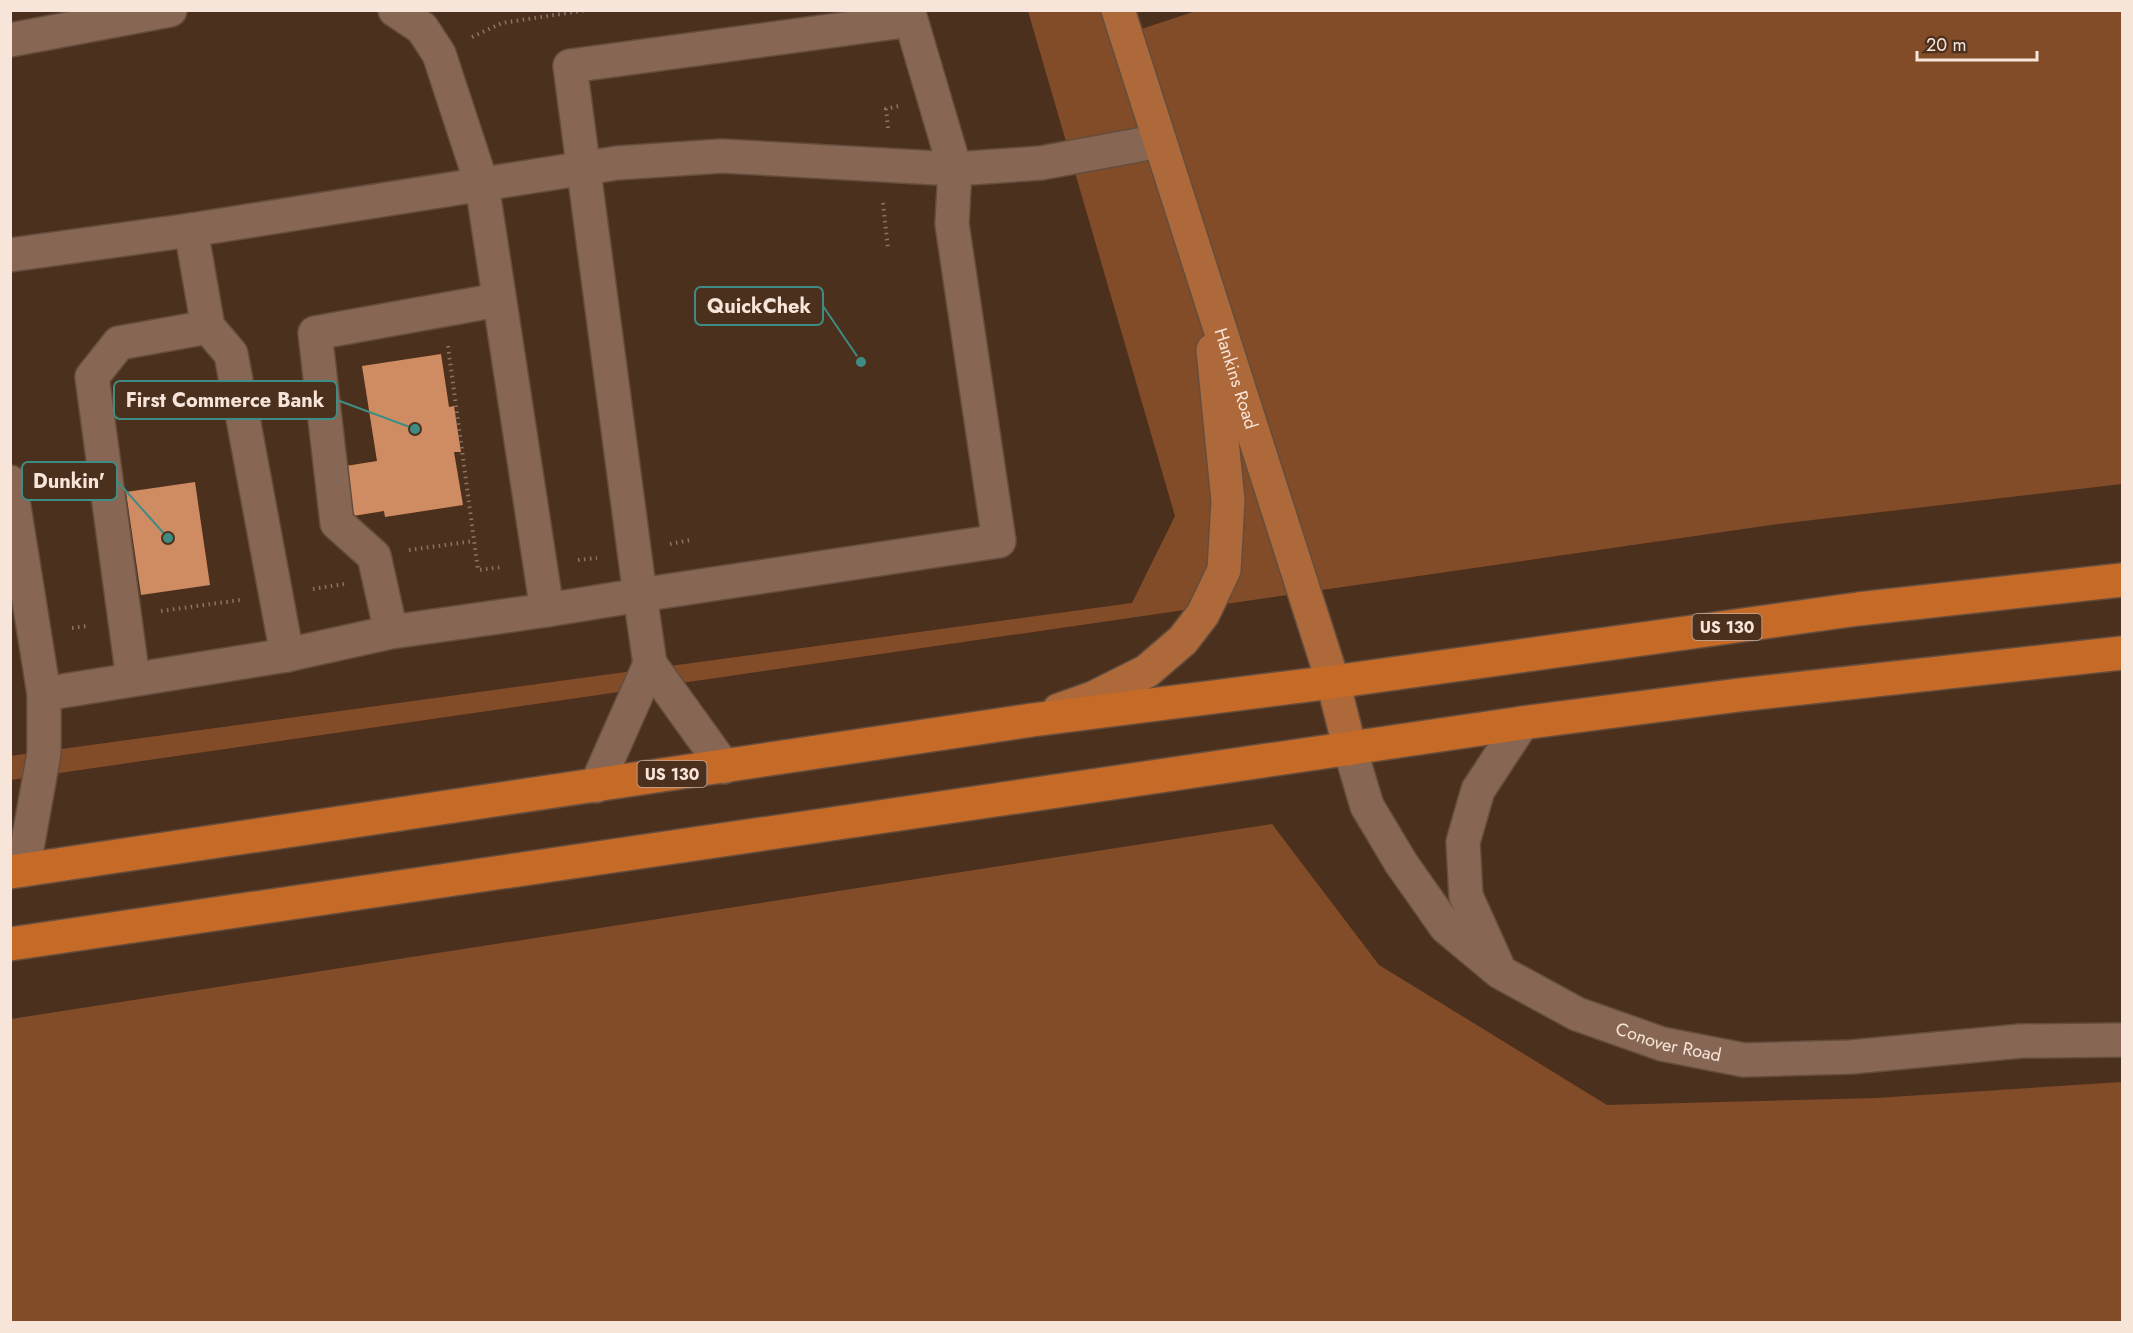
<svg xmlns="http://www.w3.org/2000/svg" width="2133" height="1333" font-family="Jost,sans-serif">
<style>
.green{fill:#824c28}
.building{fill:#cf8c62}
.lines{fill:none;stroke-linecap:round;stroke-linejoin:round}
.minor-casing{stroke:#654d3d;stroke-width:36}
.major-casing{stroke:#654d3d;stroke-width:36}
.highway-casing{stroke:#654d3d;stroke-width:36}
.path{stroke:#8c7464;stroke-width:4;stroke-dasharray:1.5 4.5;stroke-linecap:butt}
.minor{stroke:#876754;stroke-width:33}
.major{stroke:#ad693a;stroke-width:33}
.highway{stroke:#c66a28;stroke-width:33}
.labels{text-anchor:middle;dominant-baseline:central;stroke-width:6;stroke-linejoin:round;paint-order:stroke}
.shield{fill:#4c301e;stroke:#c4afa2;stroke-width:1.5}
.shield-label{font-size:16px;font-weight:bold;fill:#f8e5da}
.street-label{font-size:18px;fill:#f8e5da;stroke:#4c301e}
.leader{fill:none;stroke:#3e8c84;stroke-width:2}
.callout-dot{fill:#3e8c84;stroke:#4c301e;stroke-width:2}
.callout{fill:#4c301e;stroke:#3e8c84;stroke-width:2}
.callout-label{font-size:20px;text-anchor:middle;font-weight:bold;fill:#f8e5da}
</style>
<rect width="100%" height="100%" fill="#4c301e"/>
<g class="green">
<polygon points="1199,10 2122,11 2122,484 1778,524 11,780 10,756 1132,603 1175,516 1028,11 1113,11 1120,36"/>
<polygon points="1272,824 1379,965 1607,1105 1876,1098 2122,1082 2122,1322 11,1322 11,1019"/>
</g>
<g class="building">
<polygon points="441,354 449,407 454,406 461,452 454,452 463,505 385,517 384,511 341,518 333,468 377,461 362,366"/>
<polygon points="195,482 210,585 141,595 126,492"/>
</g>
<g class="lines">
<g class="minor-casing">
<g id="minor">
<polyline points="395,10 422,28 439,54 482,185 547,610"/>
<polyline points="10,40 170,10"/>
<polyline points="191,230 208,327 231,354 287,655"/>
<polyline points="10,255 191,230 617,163 722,156 955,169 1041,163 1160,141"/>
<polyline points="10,482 44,694 44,753 23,870"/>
<polyline points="391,632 374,556 337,523 315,333 498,300"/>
<polyline points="133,679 92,377 119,343 208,327"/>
<polyline points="44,694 287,655 391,632 547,610 640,595 570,66 911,20 955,169 952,224 999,541 640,595 650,664 724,767"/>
<path id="s1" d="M1350,749L1367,806L1401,863L1446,927L1500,972L1577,1014L1662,1044L1744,1060L1851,1057L2021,1041L2122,1040"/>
<polyline points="596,786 650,664"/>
<polyline points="1497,965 1466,896 1463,842 1478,790 1522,723"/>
</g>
</g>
<g class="major-casing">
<g id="major">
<path id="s2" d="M1118,10L1333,682L1350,749"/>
<polyline points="1059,710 1093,698 1147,671 1183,640 1203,614 1224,570 1228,501 1213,350"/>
</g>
</g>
<g class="highway-casing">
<g id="highway">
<polyline points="10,872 1032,720 1333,682 1858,609 2122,580"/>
<polyline points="10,944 1522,723 1739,695 2122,653"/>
</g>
</g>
<g class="path">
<polyline points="472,37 502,23 587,10"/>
<polyline points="888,128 886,109 899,106"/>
<polyline points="883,203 888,249"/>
<polyline points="448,346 478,570 503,567"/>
<polyline points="670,544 690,540"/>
<polyline points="409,550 474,541"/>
<polyline points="578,560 597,558"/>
<polyline points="313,589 344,584"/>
<polyline points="161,611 240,600"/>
<polyline points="72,628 88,626"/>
</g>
<use href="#minor" class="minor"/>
<use href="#major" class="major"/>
<use href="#highway" class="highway"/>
</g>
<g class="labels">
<g class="shield">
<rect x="1692.5" y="614" width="69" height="26" rx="4.5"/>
<rect x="637.5" y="761" width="69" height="26" rx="4.5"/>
</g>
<g class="shield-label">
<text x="1727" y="627">US 130</text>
<text x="672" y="774">US 130</text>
</g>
<g class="street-label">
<text stroke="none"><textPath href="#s2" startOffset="387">Hankins Road</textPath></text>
<text stroke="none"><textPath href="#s1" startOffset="458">Conover Road</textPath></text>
</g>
</g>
<path class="leader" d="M861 362L823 306M415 429L337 400M168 538L117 481"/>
<g class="callout-dot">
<circle cx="861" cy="362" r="6"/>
<circle cx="415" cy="429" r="6"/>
<circle cx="168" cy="538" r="6"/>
</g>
<g class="callout">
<rect x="695" y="287" width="128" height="38" rx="6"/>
<rect x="114" y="381" width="223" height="38" rx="6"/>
<rect x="22" y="462" width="95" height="38" rx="6"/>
</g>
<g class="callout-label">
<text x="759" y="313">QuickChek</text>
<text x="225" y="407">First Commerce Bank</text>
<text x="69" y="488">Dunkin'</text>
</g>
<rect width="2133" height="1333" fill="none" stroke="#f8e5da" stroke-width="24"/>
<path d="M1917 51v9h120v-9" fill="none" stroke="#f8e5da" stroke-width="3"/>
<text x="1926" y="51" font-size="18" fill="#f8e5da" stroke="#4c301e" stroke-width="4.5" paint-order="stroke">20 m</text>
</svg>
